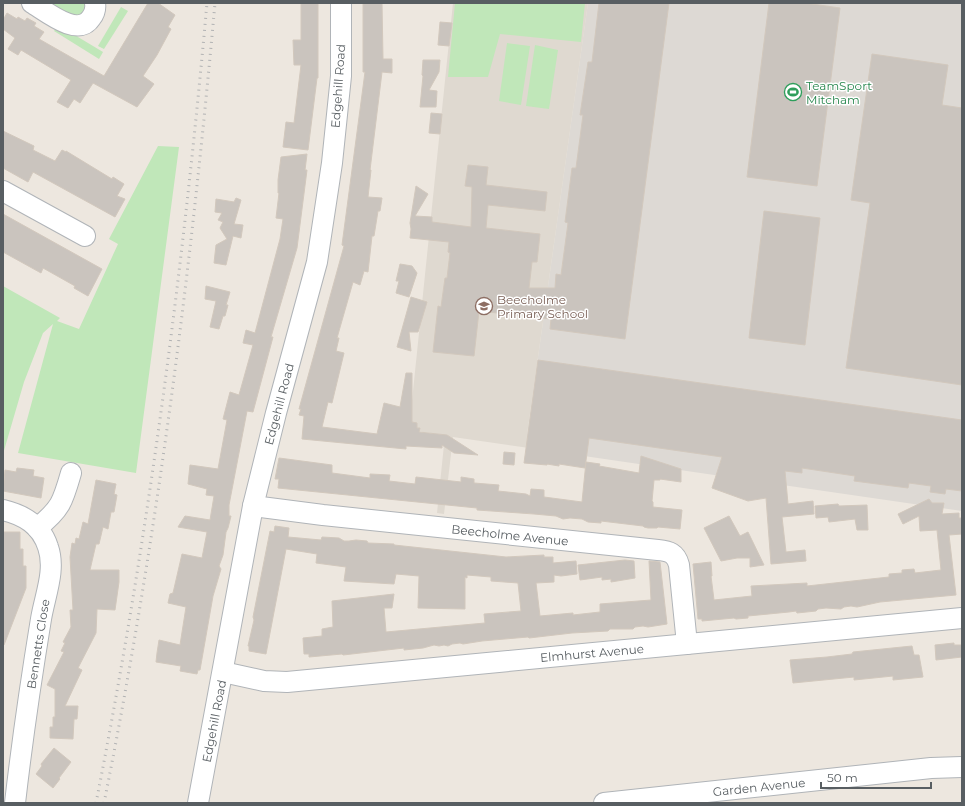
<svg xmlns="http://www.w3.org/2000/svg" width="965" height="806" font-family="Montserrat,sans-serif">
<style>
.industrial{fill:#ddd9d4}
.education{fill:#dfd9d0}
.green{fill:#c0e7b9}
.building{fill:#cac4be;stroke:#d2c8bd}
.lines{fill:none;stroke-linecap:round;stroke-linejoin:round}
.minor-casing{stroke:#b0b4b8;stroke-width:22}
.minor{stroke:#fff;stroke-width:20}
.rail{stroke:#b1b2b3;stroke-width:3;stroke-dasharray:1 5;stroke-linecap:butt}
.labels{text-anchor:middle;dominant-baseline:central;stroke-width:3;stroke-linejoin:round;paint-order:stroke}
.leisure-label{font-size:12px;fill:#27864d;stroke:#fff;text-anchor:start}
.street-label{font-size:12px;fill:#585e62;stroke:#fff}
.education-label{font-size:12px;fill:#785e54;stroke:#fff;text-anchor:start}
</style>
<rect width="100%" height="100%" fill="#ede7df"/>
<polygon class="industrial" points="588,3 962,3 962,511 536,449 527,435"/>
<polygon class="education" points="453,3 588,3 527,435 536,449 453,437 444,514 437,513 445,435 409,430"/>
<g class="green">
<polygon points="42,3 89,3 81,19"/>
<polygon points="455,3 585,3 581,42 500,34 488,77 448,77"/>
<polygon points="121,7 128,11 104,49 98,46"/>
<polygon points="58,25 103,52 99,59 54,31"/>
<polygon points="507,43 530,46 521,105 499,101"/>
<polygon points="535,45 558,50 549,109 526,106"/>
<polygon points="158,146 179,147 136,473 18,453 53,324 43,333 24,382 3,454 3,286 60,318 57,321 79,329 118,244 109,239"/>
</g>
<g class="building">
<polygon points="148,3 158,3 175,15 168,27 171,29 157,55 143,76 154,84 137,107 93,83 80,103 74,99 68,108 57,102 71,80 21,50 18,55 8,49 15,38 3,29 3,20 7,13 17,19 18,17 25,21 27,18 36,23 34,26 44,32 39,39 104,76"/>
<polygon points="301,3 318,3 318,78 317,78 308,150 283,147 286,122 294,123 301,65 294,65 293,40 301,40"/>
<polygon points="363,3 382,3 383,59 392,59 392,73 382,72 370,170 371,170 368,197 382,198 380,211 378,211 374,236 372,236 368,272 364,271 360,285 353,282 337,338 339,338 336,351 344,353 332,403 328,402 322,427 377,434 384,403 400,407 406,373 412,373 412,422 417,423 417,428 420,428 419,432 447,435 478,455 454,453 442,445 442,448 406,446 406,449 302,439 304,416 299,415 301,409 299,409 344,246 342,245 365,72 363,72"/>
<polygon points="599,3 669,3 625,339 550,329 551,319 479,311 474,356 433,352 438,306 441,307 445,278 447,278 450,253 448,252 449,242 410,238 411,229 410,223 416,186 428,194 415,216 432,217 432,222 471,227 472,187 465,186 468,165 488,167 486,185 547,192 545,211 488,205 486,228 540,234 537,262 532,262 529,288 555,288 556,274 561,275 568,223 565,222 572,168 576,168 583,115 580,115 588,62 592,62"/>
<polygon points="769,3 805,3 840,8 817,186 747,177"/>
<polygon points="440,22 452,23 449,46 438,45"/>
<polygon points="872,54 948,65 942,105 962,108 962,385 846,368 870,203 851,200"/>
<polygon points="423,60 440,60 439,72 429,90 437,91 436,107 420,107 423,76 422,75"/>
<polygon points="431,113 442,114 440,134 429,133"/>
<polygon points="3,131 34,146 33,150 55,161 62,150 66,152 66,151 112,179 113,177 124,184 117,196 125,199 115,217 33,172 28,182 3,168"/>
<polygon points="307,154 305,170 307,170 297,248 271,337 273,337 253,412 247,411 229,505 229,516 231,516 228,528 226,532 223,555 219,566 221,569 213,596 200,670 198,670 197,674 180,671 181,666 156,662 157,653 159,640 180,645 186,607 168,603 170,594 173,593 182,554 202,558 207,532 178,527 185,516 210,520 214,496 206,495 207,489 188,484 190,465 218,469 227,420 223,419 230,392 239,395 253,345 243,343 246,330 255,333 280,239 283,219 276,218 279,193 278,193 278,180 281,157"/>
<polygon points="236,198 241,200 234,224 243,225 241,238 233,236 226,265 214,263 216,245 227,239 220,228 223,222 218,220 222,213 215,212 216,199 234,202"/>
<polygon points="764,211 820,218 805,345 749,338"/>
<polygon points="3,214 102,269 88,296 74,288 75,286 43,268 41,273 3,252"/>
<polygon points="400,264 412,266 417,273 409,297 396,293 399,281 396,281"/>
<polygon points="206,286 230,292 226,305 228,305 225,316 223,316 219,329 210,327 216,301 205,299"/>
<polygon points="411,297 427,302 418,332 409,332 411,351 397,347"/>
<polygon points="538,360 962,420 962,491 946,489 945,494 930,492 931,486 909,483 908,488 854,481 855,476 802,468 802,473 785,471 788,504 813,501 814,514 782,517 786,552 805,550 806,561 771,564 766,498 748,501 712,488 722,457 589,438 585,468 559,464 559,466 547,464 547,465 524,463"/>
<polygon points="504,452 515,453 514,465 503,464"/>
<polygon points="641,456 681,469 681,482 660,479 660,480 654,480 652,501 653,502 653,507 682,510 680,529 658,527 657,528 648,528 644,527 643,526 601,521 601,523 588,522 582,519 570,518 563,519 556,516 534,514 477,510 477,508 278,488 279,479 275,479 279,458 332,465 332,473 370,478 370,474 390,475 389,481 415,484 416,477 461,482 461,477 474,479 474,483 499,485 498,491 526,494 530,496 531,489 544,490 544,497 582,502 586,462 600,464 599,466 639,473"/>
<polygon points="17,468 34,470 33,476 44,478 41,498 3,491 5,470 16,472"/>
<polygon points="96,480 116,484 114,494 117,495 114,512 111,512 108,529 103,527 99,544 96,544 90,570 119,570 119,582 115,610 97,609 96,633 78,668 82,670 65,706 78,706 77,719 74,719 73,739 50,738 50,727 53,727 53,717 55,717 55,689 47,685 64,652 61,651 65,643 63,642 71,627 70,610 73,610 70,557 72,543 75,544 76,538 79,539 83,522 88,524"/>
<polygon points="929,499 932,503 944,503 942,514 959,513 959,518 962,518 962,534 949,535 956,595 880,602 857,607 851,606 844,607 841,609 826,608 818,609 816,611 797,613 796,611 789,612 748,616 748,618 736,619 734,618 702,621 702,619 698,619 693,564 711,562 712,576 711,576 714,600 752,596 751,586 807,583 807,586 889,577 889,574 902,573 902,570 914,569 915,573 941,570 937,530 920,531 919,516 903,524 898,514"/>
<polygon points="838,504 839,506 867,505 868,530 857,530 855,519 829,522 828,517 816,518 815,506"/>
<polygon points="729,516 740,536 748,532 764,565 750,567 750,558 737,558 721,561 704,528"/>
<polygon points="275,526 289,528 288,537 321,540 322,537 339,538 344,541 349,541 356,540 367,541 368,543 394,544 394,545 506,557 544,555 544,557 553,557 553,563 576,561 577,574 561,576 554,575 554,582 536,583 540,616 573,613 573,615 600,612 600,604 651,600 649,561 660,562 667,624 648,627 643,626 635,627 633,629 610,629 608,631 572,633 529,638 528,637 482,641 463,644 460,643 452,644 448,646 444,645 439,646 434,645 423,648 404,650 404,648 343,655 342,654 309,657 309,654 304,654 303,638 322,636 322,629 333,627 332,601 394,594 392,608 384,608 386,632 485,623 484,614 521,611 518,583 491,581 491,577 467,575 467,578 465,577 465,609 418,608 419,576 396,574 394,584 344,581 346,567 316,563 317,554 286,549 266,654 249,651 249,646 248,646 254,620 253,617 270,531 274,532"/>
<polygon points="3,532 20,532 20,549 23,549 23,566 26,566 26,588 4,645 3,644"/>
<polygon points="625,560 634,561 635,578 611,582 611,579 602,580 602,577 580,580 578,565"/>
<polygon points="954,643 954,645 962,645 962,657 936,660 935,645"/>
<polygon points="912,646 914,655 919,655 923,677 893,680 893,676 854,680 854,677 793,683 790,660 827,657 852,654 853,652"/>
<polygon points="54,748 71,762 59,778 60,779 53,788 36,774 42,766 41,764"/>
</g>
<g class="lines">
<g class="minor-casing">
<g id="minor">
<path d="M32,3C47,12 78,38 91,18C95,13 96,9 95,3"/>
<polyline points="3,191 85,236"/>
<path d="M253,506L323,515L658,550C669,551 676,553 679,565L687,644"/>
<path d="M3,510C24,515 41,525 48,547C56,570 45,595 41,619C31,680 22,742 15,803"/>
<path d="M37,528C61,509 63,501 71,473"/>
<polyline points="223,672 264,681 287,682 962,618"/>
<polyline points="198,803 253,506 276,413 317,262 332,163 341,76 341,3"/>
<polyline points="604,803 931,768 962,767"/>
</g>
</g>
<use href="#minor" class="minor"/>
<g class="rail">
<path d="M96,803C148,539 183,271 207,3"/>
<path d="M104,803C157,539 191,271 215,3"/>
</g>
</g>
<defs>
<g id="stadium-ring" transform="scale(0.9)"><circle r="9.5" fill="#fff" stroke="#2e9e5b" stroke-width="1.5"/><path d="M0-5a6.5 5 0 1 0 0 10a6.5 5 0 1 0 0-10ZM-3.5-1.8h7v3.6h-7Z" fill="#2e9e5b"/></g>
<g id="school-ring" transform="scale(0.9)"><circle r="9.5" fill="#fff" stroke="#8d6e63" stroke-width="1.5"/><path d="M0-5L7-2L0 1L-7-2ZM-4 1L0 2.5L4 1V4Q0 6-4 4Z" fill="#8d6e63"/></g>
</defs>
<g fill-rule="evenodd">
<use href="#stadium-ring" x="793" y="92"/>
<use href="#school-ring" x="484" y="306"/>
</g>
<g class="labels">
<g class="leisure-label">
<text x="806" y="85">TeamSport<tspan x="806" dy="14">Mitcham</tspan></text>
</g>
<g class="street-label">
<text transform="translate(338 86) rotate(-86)">Edgehill Road</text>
<text transform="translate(279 404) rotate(-75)">Edgehill Road</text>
<text transform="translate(510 535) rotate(6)">Beecholme Avenue</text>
<text transform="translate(38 644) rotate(-81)">Bennetts Close</text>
<text transform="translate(592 653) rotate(-5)">Elmhurst Avenue</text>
<text transform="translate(214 721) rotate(-79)">Edgehill Road</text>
<text transform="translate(759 787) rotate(-6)">Garden Avenue</text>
</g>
<g class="education-label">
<text x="497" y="299">Beecholme<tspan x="497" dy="14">Primary School</tspan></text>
</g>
</g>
<rect width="965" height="806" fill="none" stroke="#585e62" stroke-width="8"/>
<path d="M821 782v6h110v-6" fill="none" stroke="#585e62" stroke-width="2"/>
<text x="827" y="782" font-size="12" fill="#585e62" stroke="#ffffff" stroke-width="3" paint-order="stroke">50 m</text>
</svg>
